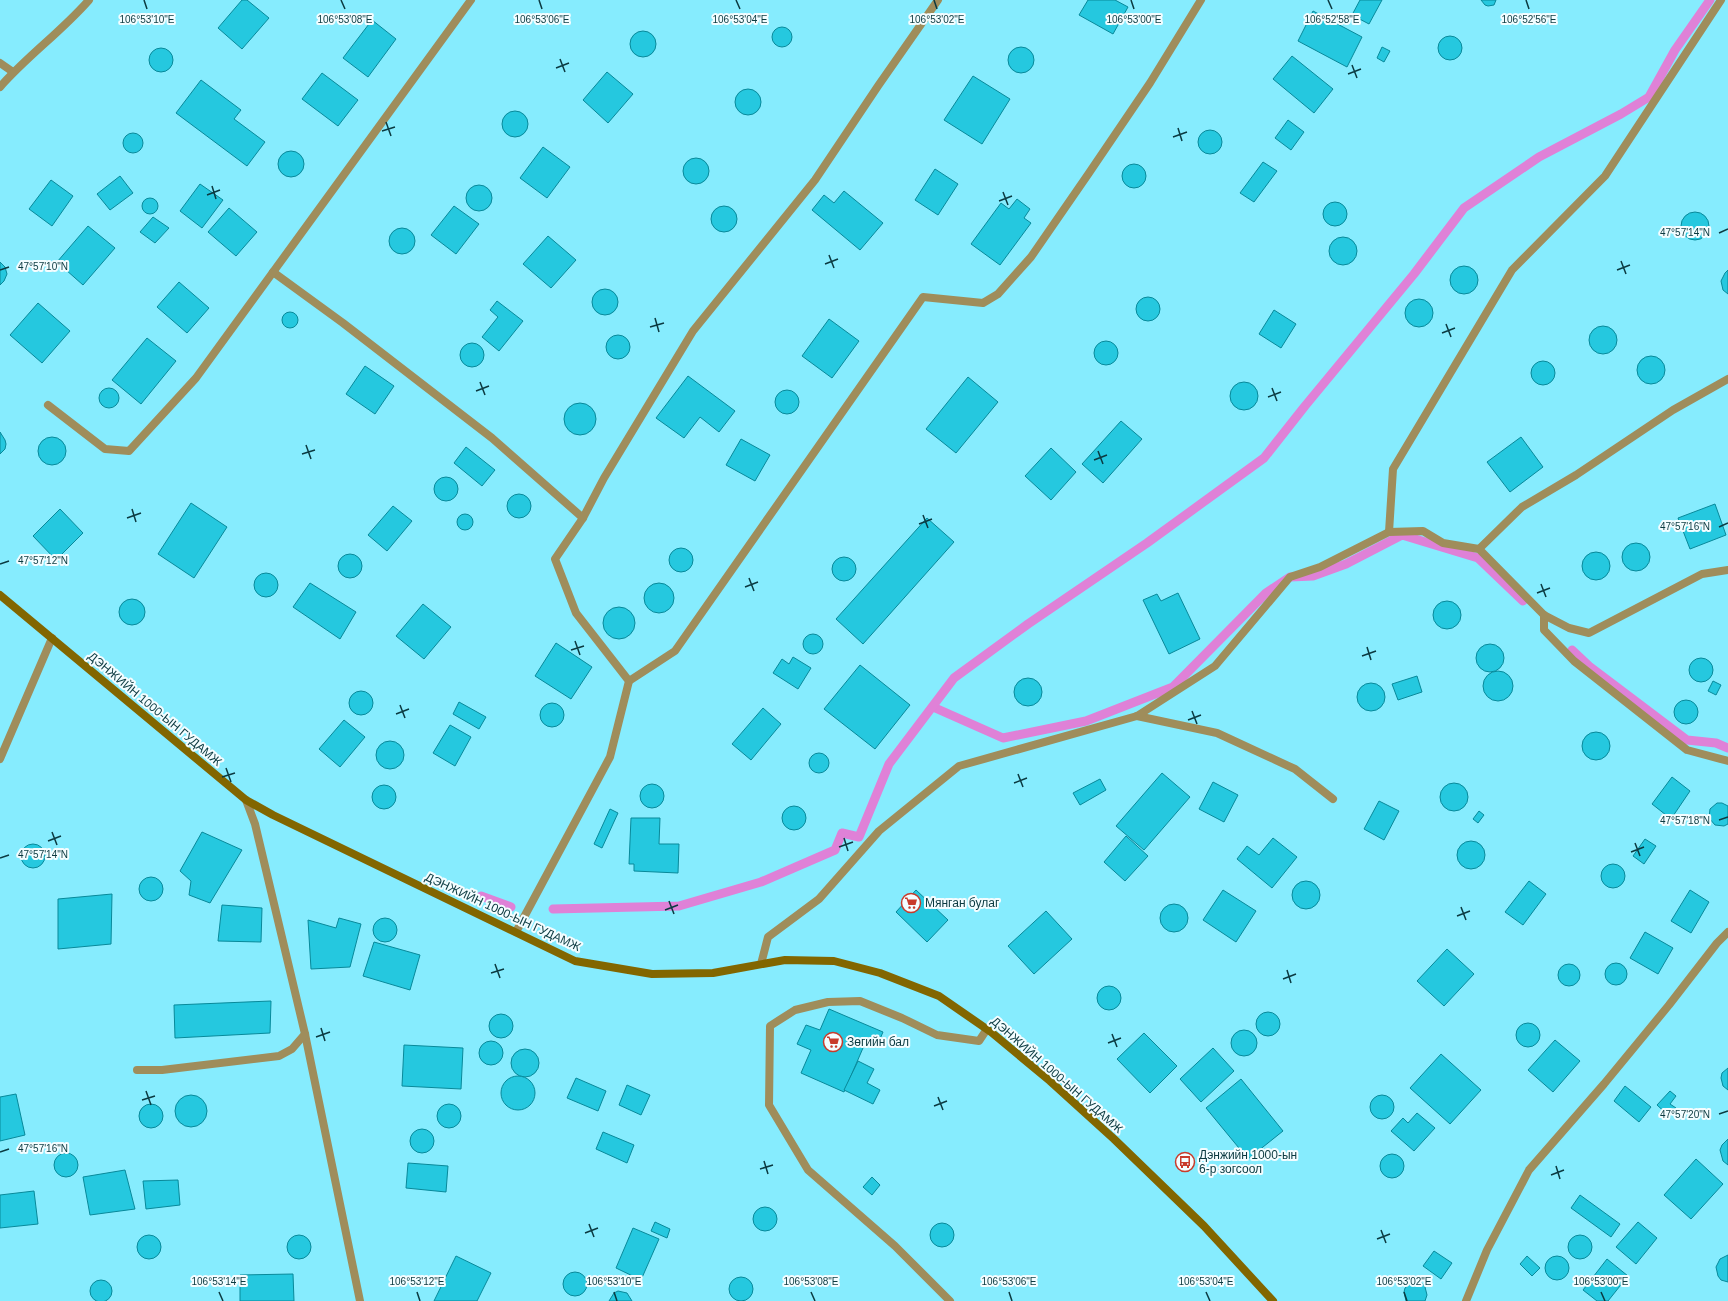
<svg xmlns="http://www.w3.org/2000/svg" width="1728" height="1301" font-family="Arial,sans-serif">
<style>
.lines{fill:none;stroke-linecap:round;stroke-linejoin:round}
.stream{stroke:#df81d7;stroke-width:9}
.building{fill:#25c8df;stroke:#08899a}
.minor{stroke:#9f8d5b;stroke-width:8}
.secondary{stroke:#826600;stroke-width:8}
.ticks{fill:none;stroke:#0b3a41;stroke-width:1.5}
.labels{text-anchor:middle;dominant-baseline:central;stroke-width:4;stroke-linejoin:round;paint-order:stroke}
.street-label{font-size:12px;fill:#0b3a41;stroke:#f4fdff}
.poi-label{font-size:12px;fill:#0b3a41;stroke:#f4fdff;text-anchor:start}
.ticks-label{font-size:10px;text-anchor:middle;fill:#0b3a41;stroke:#f4fdff;stroke-width:4;stroke-linejoin:round;paint-order:stroke}
</style>
<rect width="100%" height="100%" fill="#86ecfe"/>
<g class="lines">
<g class="stream">
<polyline points="1572,650 1589,666 1687,740 1716,743 1728,748"/>
<polyline points="933,707 1003,738 1086,721 1173,687 1266,593 1290,577 1313,576 1346,564 1402,535 1478,558 1523,601"/>
<polyline points="481,896 511,907"/>
<polyline points="553,909 679,906 761,882 835,850 842,833 859,837 889,764 954,678 1028,624 1147,543 1264,458 1305,406 1414,274 1464,208 1539,157 1621,114 1649,97 1675,50 1710,0"/>
</g>
</g>
<g class="building">
<polygon points="242,0 247,0 269,18 242,49 218,28"/>
<polygon points="1088,0 1115,0 1128,7 1113,34 1079,15"/>
<polygon points="1360,0 1382,0 1369,24 1352,15"/>
<polygon points="1481,0 1496,0 1494,5 1488,6 1485,5"/>
<polygon points="1313,11 1362,37 1347,67 1298,41"/>
<polygon points="372,20 396,39 368,77 343,58"/>
<circle cx="782" cy="37" r="10"/>
<circle cx="643" cy="44" r="13"/>
<circle cx="1450" cy="48" r="12"/>
<polygon points="1382,47 1390,51 1384,62 1377,58"/>
<circle cx="1021" cy="60" r="13"/>
<circle cx="161" cy="60" r="12"/>
<polygon points="1292,56 1333,89 1314,113 1273,79"/>
<polygon points="607,72 633,94 608,123 583,100"/>
<polygon points="322,73 358,100 338,126 302,99"/>
<polygon points="973,76 1010,99 982,144 944,120"/>
<polygon points="201,80 241,110 234,119 265,142 247,166 176,113"/>
<circle cx="748" cy="102" r="13"/>
<circle cx="515" cy="124" r="13"/>
<polygon points="1288,120 1304,132 1291,150 1275,138"/>
<circle cx="1210" cy="142" r="12"/>
<circle cx="133" cy="143" r="10"/>
<polygon points="543,147 570,167 547,198 520,178"/>
<circle cx="291" cy="164" r="13"/>
<circle cx="696" cy="171" r="13"/>
<polygon points="1263,162 1277,171 1254,202 1240,193"/>
<circle cx="1134" cy="176" r="12"/>
<polygon points="935,169 958,184 938,215 915,200"/>
<polygon points="120,176 133,193 110,210 97,194"/>
<polygon points="51,180 73,196 52,226 29,209"/>
<polygon points="200,184 223,200 202,228 180,211"/>
<circle cx="479" cy="198" r="13"/>
<polygon points="844,191 883,223 860,250 812,210 824,195 834,203"/>
<circle cx="150" cy="206" r="8"/>
<polygon points="1017,199 1030,209 1024,218 1031,223 1000,265 971,244 1001,203 1009,209"/>
<circle cx="1335" cy="214" r="12"/>
<polygon points="454,206 479,224 456,254 431,235"/>
<circle cx="724" cy="219" r="13"/>
<polygon points="229,208 257,232 236,256 208,232"/>
<circle cx="1695" cy="226" r="14"/>
<polygon points="153,217 169,228 155,243 140,232"/>
<polygon points="88,226 115,248 83,285 57,262"/>
<circle cx="402" cy="241" r="13"/>
<polygon points="548,236 576,260 551,288 523,264"/>
<circle cx="1343" cy="251" r="14"/>
<polygon points="0,262 5,267 7,274 4,281 0,285"/>
<circle cx="1464" cy="280" r="14"/>
<polygon points="1728,270 1728,294 1723,290 1721,281 1725,273"/>
<polygon points="179,282 209,308 187,333 157,307"/>
<circle cx="605" cy="302" r="13"/>
<circle cx="1148" cy="309" r="12"/>
<circle cx="1419" cy="313" r="14"/>
<polygon points="497,301 523,321 499,351 482,337 498,317 490,310"/>
<polygon points="38,303 70,331 42,363 10,335"/>
<polygon points="1274,310 1296,324 1281,348 1259,334"/>
<circle cx="290" cy="320" r="8"/>
<polygon points="829,319 859,341 832,378 802,356"/>
<circle cx="1603" cy="340" r="14"/>
<circle cx="618" cy="347" r="12"/>
<polygon points="147,338 176,361 141,404 112,380"/>
<circle cx="1106" cy="353" r="12"/>
<circle cx="472" cy="355" r="12"/>
<circle cx="1651" cy="370" r="14"/>
<circle cx="1543" cy="373" r="12"/>
<polygon points="365,366 394,386 375,414 346,394"/>
<polygon points="688,376 735,411 719,432 700,417 684,438 656,418"/>
<polygon points="968,377 998,402 956,453 926,429"/>
<circle cx="1244" cy="396" r="14"/>
<circle cx="109" cy="398" r="10"/>
<circle cx="787" cy="402" r="12"/>
<circle cx="580" cy="419" r="16"/>
<polygon points="1121,421 1142,439 1103,483 1082,464"/>
<polygon points="0,432 5,440 6,444 5,449 0,454"/>
<polygon points="1521,437 1543,467 1510,492 1487,462"/>
<circle cx="52" cy="451" r="14"/>
<polygon points="741,439 770,455 755,481 726,465"/>
<polygon points="466,447 495,470 482,486 454,463"/>
<polygon points="1051,448 1076,472 1051,500 1025,476"/>
<circle cx="446" cy="489" r="12"/>
<circle cx="519" cy="506" r="12"/>
<polygon points="191,503 227,527 194,578 158,554"/>
<polygon points="1715,504 1726,535 1690,549 1678,518"/>
<polygon points="393,506 412,521 387,551 368,535"/>
<polygon points="60,509 83,533 56,560 33,536"/>
<circle cx="465" cy="522" r="8"/>
<polygon points="927,518 954,542 863,644 836,619"/>
<circle cx="1636" cy="557" r="14"/>
<circle cx="681" cy="560" r="12"/>
<circle cx="1596" cy="566" r="14"/>
<circle cx="350" cy="566" r="12"/>
<circle cx="844" cy="569" r="12"/>
<circle cx="266" cy="585" r="12"/>
<circle cx="659" cy="598" r="15"/>
<polygon points="310,583 356,612 340,639 293,607"/>
<polygon points="1178,593 1200,639 1169,654 1143,600 1157,594 1161,601"/>
<circle cx="132" cy="612" r="13"/>
<circle cx="1447" cy="615" r="14"/>
<polygon points="423,604 451,627 424,659 396,636"/>
<circle cx="619" cy="623" r="16"/>
<circle cx="813" cy="644" r="10"/>
<polygon points="556,643 592,667 571,699 535,676"/>
<circle cx="1490" cy="658" r="14"/>
<polygon points="793,657 811,668 798,689 773,673 782,659 789,664"/>
<circle cx="1701" cy="670" r="12"/>
<polygon points="860,665 910,705 875,749 824,709"/>
<circle cx="1498" cy="686" r="15"/>
<polygon points="1417,676 1422,692 1398,700 1392,684"/>
<circle cx="1028" cy="692" r="14"/>
<polygon points="1713,681 1721,685 1716,695 1708,691"/>
<circle cx="1371" cy="697" r="14"/>
<circle cx="361" cy="703" r="12"/>
<circle cx="1686" cy="712" r="12"/>
<polygon points="459,702 486,717 479,729 453,714"/>
<circle cx="552" cy="715" r="12"/>
<polygon points="763,708 781,724 751,760 732,744"/>
<polygon points="344,720 365,737 340,767 319,749"/>
<polygon points="450,725 471,737 455,766 433,753"/>
<circle cx="1596" cy="746" r="14"/>
<circle cx="390" cy="755" r="14"/>
<circle cx="819" cy="763" r="10"/>
<polygon points="1162,773 1190,797 1144,850 1116,826"/>
<polygon points="1672,777 1690,791 1671,819 1652,804"/>
<polygon points="1100,779 1106,790 1080,805 1073,793"/>
<polygon points="1213,782 1238,795 1224,822 1199,809"/>
<circle cx="1454" cy="797" r="14"/>
<circle cx="652" cy="796" r="12"/>
<circle cx="384" cy="797" r="12"/>
<polygon points="1379,801 1399,811 1384,840 1364,829"/>
<polygon points="1717,803 1722,803 1728,806 1728,824 1724,826 1715,825 1709,818 1710,809"/>
<circle cx="794" cy="818" r="12"/>
<polygon points="610,809 618,813 602,848 594,844"/>
<polygon points="1479,811 1484,815 1478,823 1473,819"/>
<polygon points="631,818 660,818 659,844 679,844 678,873 634,871 634,864 629,864"/>
<polygon points="202,832 242,850 210,903 189,895 191,881 180,871"/>
<polygon points="1126,836 1148,856 1125,881 1104,862"/>
<polygon points="1273,838 1297,857 1272,888 1237,859 1247,846 1259,855"/>
<polygon points="1645,839 1656,846 1644,864 1633,856"/>
<circle cx="1471" cy="855" r="14"/>
<circle cx="33" cy="856" r="12"/>
<circle cx="1613" cy="876" r="12"/>
<circle cx="151" cy="889" r="12"/>
<polygon points="1529,881 1546,894 1523,925 1505,912"/>
<circle cx="1306" cy="895" r="14"/>
<polygon points="916,890 948,920 927,942 896,912"/>
<polygon points="1223,890 1256,911 1236,942 1203,920"/>
<polygon points="1690,890 1709,902 1691,933 1671,921"/>
<polygon points="112,894 111,944 58,949 58,899"/>
<circle cx="1174" cy="918" r="14"/>
<polygon points="222,905 262,908 261,942 218,941"/>
<polygon points="1046,911 1072,939 1034,974 1008,946"/>
<polygon points="339,918 361,924 350,967 311,969 308,920 336,928"/>
<circle cx="385" cy="930" r="12"/>
<polygon points="1645,932 1673,948 1658,974 1630,958"/>
<polygon points="374,942 420,955 410,990 363,976"/>
<polygon points="1447,949 1474,974 1444,1006 1417,981"/>
<circle cx="1616" cy="974" r="11"/>
<circle cx="1569" cy="975" r="11"/>
<circle cx="1109" cy="998" r="12"/>
<polygon points="271,1001 270,1033 175,1038 174,1005"/>
<polygon points="829,1009 883,1032 877,1046 866,1041 844,1092 801,1073 811,1050 797,1044 806,1025 820,1030"/>
<circle cx="1268" cy="1024" r="12"/>
<circle cx="501" cy="1026" r="12"/>
<circle cx="1528" cy="1035" r="12"/>
<circle cx="1244" cy="1043" r="13"/>
<polygon points="1144,1033 1177,1066 1150,1093 1117,1059"/>
<polygon points="1555,1040 1580,1061 1553,1092 1528,1070"/>
<circle cx="491" cy="1053" r="12"/>
<polygon points="404,1045 463,1048 461,1089 402,1086"/>
<polygon points="1213,1048 1234,1071 1201,1102 1180,1079"/>
<circle cx="525" cy="1063" r="14"/>
<polygon points="1441,1054 1481,1090 1450,1124 1410,1088"/>
<polygon points="858,1061 874,1069 867,1083 880,1090 873,1104 844,1090"/>
<polygon points="1728,1068 1728,1090 1723,1086 1721,1078 1722,1073"/>
<circle cx="518" cy="1093" r="17"/>
<polygon points="576,1078 606,1091 598,1111 567,1098"/>
<polygon points="1241,1079 1283,1131 1248,1159 1206,1108"/>
<polygon points="627,1085 650,1095 641,1115 619,1105"/>
<polygon points="1625,1086 1651,1107 1639,1122 1614,1101"/>
<polygon points="1670,1091 1676,1096 1670,1104 1676,1108 1669,1116 1657,1105"/>
<polygon points="16,1094 25,1135 0,1141 0,1097"/>
<circle cx="191" cy="1111" r="16"/>
<circle cx="1382" cy="1107" r="12"/>
<circle cx="151" cy="1116" r="12"/>
<circle cx="449" cy="1116" r="12"/>
<polygon points="1417,1113 1435,1128 1414,1151 1391,1131 1403,1118 1408,1123"/>
<circle cx="422" cy="1141" r="12"/>
<polygon points="603,1132 634,1145 627,1163 596,1149"/>
<polygon points="1728,1139 1728,1165 1723,1161 1720,1150 1722,1145"/>
<circle cx="66" cy="1165" r="12"/>
<circle cx="1392" cy="1166" r="12"/>
<polygon points="1696,1159 1723,1184 1691,1219 1664,1195"/>
<polygon points="408,1163 448,1166 446,1192 406,1188"/>
<polygon points="125,1170 135,1209 90,1215 83,1177"/>
<polygon points="872,1177 880,1185 872,1195 863,1187"/>
<polygon points="178,1180 180,1205 146,1209 143,1181"/>
<polygon points="34,1191 38,1224 0,1228 0,1195"/>
<polygon points="1580,1195 1620,1224 1611,1237 1571,1208"/>
<circle cx="765" cy="1219" r="12"/>
<polygon points="655,1222 670,1229 667,1238 651,1231"/>
<polygon points="1638,1222 1657,1238 1636,1264 1616,1247"/>
<circle cx="942" cy="1235" r="12"/>
<polygon points="633,1228 659,1239 641,1280 616,1268"/>
<circle cx="149" cy="1247" r="12"/>
<circle cx="299" cy="1247" r="12"/>
<circle cx="1580" cy="1247" r="12"/>
<polygon points="1434,1251 1452,1263 1441,1279 1423,1266"/>
<polygon points="1728,1255 1728,1282 1721,1280 1718,1276 1716,1267 1720,1259"/>
<polygon points="456,1256 491,1273 477,1301 434,1301"/>
<polygon points="1527,1256 1540,1268 1532,1276 1520,1264"/>
<circle cx="1557" cy="1268" r="12"/>
<polygon points="1607,1259 1628,1276 1608,1301 1597,1301 1583,1290"/>
<circle cx="575" cy="1284" r="12"/>
<polygon points="293,1274 294,1301 240,1301 240,1275"/>
<circle cx="741" cy="1289" r="12"/>
<circle cx="101" cy="1291" r="11"/>
<polygon points="1412,1282 1422,1283 1425,1287 1427,1295 1425,1301 1406,1301 1404,1292 1405,1288"/>
<polygon points="618,1291 627,1293 632,1301 609,1301 614,1293"/>
</g>
<g class="lines">
<g class="minor">
<polyline points="0,63 13,72"/>
<path d="M0,87C27,56 61,32 89,0"/>
<polyline points="273,272 343,323 492,438 583,518"/>
<polyline points="48,405 105,449 129,451 196,378 471,0"/>
<polyline points="1389,532 1393,469 1512,270 1605,176 1721,0"/>
<polyline points="1479,549 1522,507 1576,475 1673,410 1728,379"/>
<polyline points="1544,615 1544,630 1574,661 1687,750 1728,761"/>
<polyline points="629,681 675,651 923,297 983,303 998,294 1031,257 1089,173 1150,83 1201,0"/>
<polyline points="1137,716 1217,733 1295,769 1333,799"/>
<polyline points="0,759 52,638"/>
<polyline points="246,800 255,824 305,1034 360,1301"/>
<polyline points="516,932 610,757 629,681 576,613 555,559 583,518 604,478 693,331 815,180 878,86 938,0"/>
<polyline points="761,964 768,937 819,899 879,831 959,766 1137,716 1215,666 1290,577 1320,567 1389,532 1423,531 1443,543 1479,549 1544,615 1569,628 1589,633 1702,574 1728,570"/>
<polyline points="137,1070 162,1070 279,1056 292,1049 305,1034"/>
<polyline points="950,1301 895,1246 808,1170 769,1105 770,1026 795,1010 828,1002 860,1001 902,1018 937,1035 979,1041 987,1029"/>
<polyline points="1466,1301 1487,1250 1529,1170 1604,1084 1669,1005 1717,943 1728,932"/>
</g>
<polyline class="secondary" points="0,595 246,800 273,815 575,961 652,974 713,973 785,960 834,961 880,973 939,996 991,1032 1050,1081 1114,1139 1204,1226 1273,1301"/>
</g>
<path class="ticks" d="M144,0L147,9M341,0L345,9M539,0L542,9M736,0L740,9M934,0L937,9M1131,0L1134,9M1328,0L1332,9M1526,0L1529,9M560,59L565,72M1352,65L1357,78M556,68L569,63M1348,74L1361,69M386,122L391,136M1178,128L1182,141M382,131L395,127M1173,137L1187,132M212,186L216,199M1003,192L1008,205M207,195L220,190M999,201L1012,196M1719,233L1728,229M829,255L834,268M1621,261L1626,274M825,264L838,259M0,270L9,267M1617,270L1630,265M655,318L659,332M1446,324L1451,337M650,327L664,323M1442,333L1455,328M480,382L485,395M1272,388L1277,401M476,391L489,386M1268,397L1281,392M306,445L311,459M1098,451L1103,464M302,454L315,450M1094,460L1107,455M132,509L136,522M923,515L928,528M127,518L141,513M919,524L932,519M1719,527L1728,523M0,564L9,561M749,578L754,591M1541,584L1546,597M745,587L758,582M1537,593L1550,588M575,641L580,655M1367,647L1371,660M571,650L584,646M1362,656L1376,651M400,705L405,718M1192,711L1197,724M396,714L409,709M1188,720L1201,715M226,768L231,782M1018,774L1023,787M222,777L235,773M1014,783L1027,778M1719,820L1728,817M52,832L57,845M844,838L848,851M48,841L61,836M1635,843L1640,856M839,847L853,842M1631,852L1644,847M0,858L9,855M669,901L674,914M1461,907L1466,920M665,910L678,905M1457,916L1470,911M495,964L500,978M1287,970L1291,983M491,973L504,969M1283,979L1296,974M321,1028L325,1041M1112,1034L1117,1047M316,1037L330,1032M1108,1043L1121,1038M146,1091L151,1105M938,1097L943,1110M142,1100L155,1096M934,1106L947,1101M1719,1114L1728,1111M0,1152L9,1149M764,1161L768,1174M1556,1166L1560,1179M760,1169L773,1165M1551,1175L1564,1170M589,1224L594,1237M1381,1230L1386,1243M585,1233L598,1228M1377,1239L1390,1234M219,1292L223,1301M417,1292L420,1301M614,1292L617,1301M811,1292L815,1301M1009,1292L1012,1301M1206,1292L1210,1301M1404,1292L1407,1301M1601,1292L1605,1301"/>
<defs>
<g id="supermarket-ring" transform="scale(1)"><circle r="9.5" fill="#f4fdff" stroke="#c83b2b" stroke-width="1.5"/><path d="M-6-5.5h2.5l.6 2H6L4.5 2H-2.5L-4.4-4H-6ZM-1.5 3.2a1.3 1.3 0 1 0 .1 0ZM3 3.2a1.3 1.3 0 1 0 .1 0Z" fill="#c83b2b"/></g>
<g id="bus-ring" transform="scale(1)"><circle r="9.5" fill="#f4fdff" stroke="#c83b2b" stroke-width="1.5"/><path d="M-5-6H5V4H4V6H2V4H-2V6H-4V4H-5ZM-3.5-4V0h7V-4ZM-3.5 1.2v1.5H-2V1.2ZM2 1.2v1.5H3.5V1.2Z" fill="#c83b2b"/></g>
</defs>
<g fill-rule="evenodd">
<use href="#supermarket-ring" x="911" y="903"/>
<use href="#supermarket-ring" x="833" y="1042"/>
<use href="#bus-ring" x="1185" y="1162"/>
</g>
<g class="labels">
<g class="street-label">
<text transform="translate(155 709) rotate(40)">ДЭНЖИЙН 1000-ЫН ГУДАМЖ</text>
<text transform="translate(503 912) rotate(25)">ДЭНЖИЙН 1000-ЫН ГУДАМЖ</text>
<text transform="translate(1057 1075) rotate(41)">ДЭНЖИЙН 1000-ЫН ГУДАМЖ</text>
</g>
<g class="poi-label">
<text x="925" y="903">Мянган булаг</text>
<text x="847" y="1042">Зөгийн бал</text>
<text x="1199" y="1155">Дэнжийн 1000-ын<tspan x="1199" dy="14">6-р зогсоол</tspan></text>
</g>
</g>
<g class="ticks-label">
<text x="147" y="23">106°53'10"E</text>
<text x="345" y="23">106°53'08"E</text>
<text x="542" y="23">106°53'06"E</text>
<text x="1134" y="23">106°53'00"E</text>
<text x="1332" y="23">106°52'58"E</text>
<text x="1529" y="23">106°52'56"E</text>
<text x="740" y="23">106°53'04"E</text>
<text x="937" y="23">106°53'02"E</text>
<text x="1685" y="236">47°57'14"N</text>
<text x="43" y="270">47°57'10"N</text>
<text x="1685" y="530">47°57'16"N</text>
<text x="43" y="564">47°57'12"N</text>
<text x="1685" y="824">47°57'18"N</text>
<text x="43" y="858">47°57'14"N</text>
<text x="1685" y="1118">47°57'20"N</text>
<text x="43" y="1152">47°57'16"N</text>
<text x="219" y="1285">106°53'14"E</text>
<text x="417" y="1285">106°53'12"E</text>
<text x="614" y="1285">106°53'10"E</text>
<text x="811" y="1285">106°53'08"E</text>
<text x="1009" y="1285">106°53'06"E</text>
<text x="1206" y="1285">106°53'04"E</text>
<text x="1404" y="1285">106°53'02"E</text>
<text x="1601" y="1285">106°53'00"E</text>
</g>
</svg>
